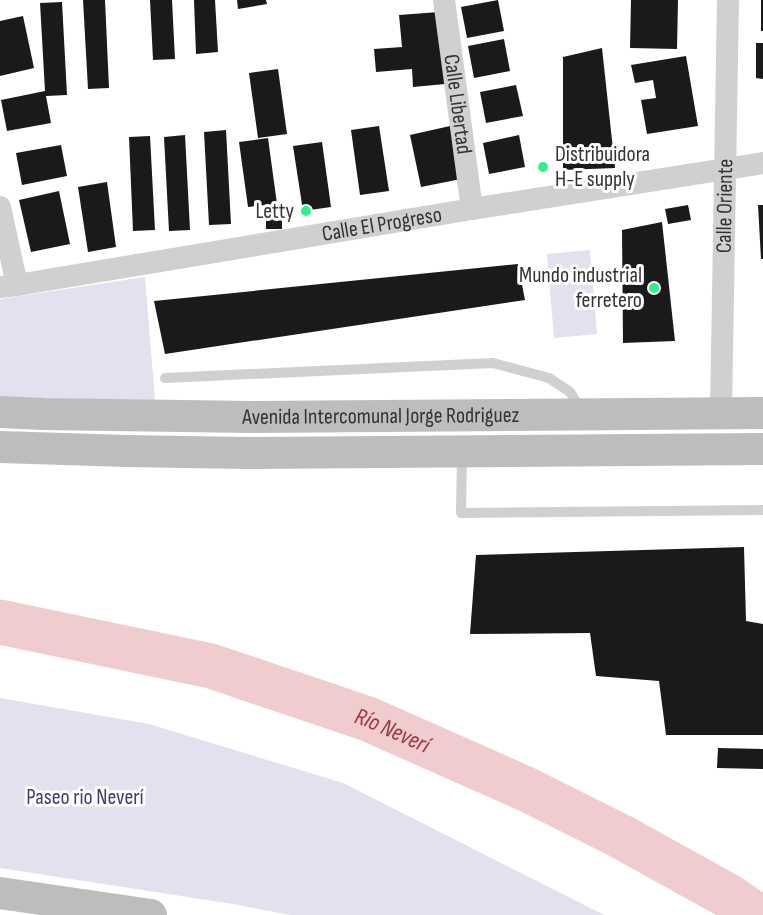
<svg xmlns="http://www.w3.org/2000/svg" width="763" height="915" font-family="'Sofia Sans Condensed',sans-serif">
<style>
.green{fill:#e1e1f0}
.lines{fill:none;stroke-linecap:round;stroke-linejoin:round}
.river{stroke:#f0cccf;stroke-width:45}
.building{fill:#1a1a1a}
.lane{stroke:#d0d0d0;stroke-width:10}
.street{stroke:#d0d0d0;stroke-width:22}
.secondary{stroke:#bdbdbd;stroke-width:32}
.poi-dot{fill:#2cf287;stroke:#fff;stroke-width:2}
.labels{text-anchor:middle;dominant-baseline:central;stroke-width:6;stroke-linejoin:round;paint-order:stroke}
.street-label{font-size:22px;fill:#333;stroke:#fff}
.poi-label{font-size:22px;fill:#333;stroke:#fff;text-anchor:end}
.park-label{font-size:22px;fill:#3f3b73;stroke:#fff}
.water-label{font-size:24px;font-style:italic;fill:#9d3840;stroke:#fff}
</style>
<rect width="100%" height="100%" fill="#fff"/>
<g class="green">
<polygon points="590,250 597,334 554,338 547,254"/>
<polygon points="145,277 155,400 0,398 0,299"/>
<polygon points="0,698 149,724 343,783 604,915 290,915 239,905 0,868"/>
</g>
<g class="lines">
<path class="river" id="s1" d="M0,622L211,666L368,719L526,789L620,836L730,897L756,915"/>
</g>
<g class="building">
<polygon points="83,0 105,0 109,88 88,89"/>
<polygon points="150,0 172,0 175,59 153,60"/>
<polygon points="194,0 215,0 218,52 196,54"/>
<polygon points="237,0 266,0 267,4 238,9"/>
<polygon points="498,0 504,31 467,38 461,7"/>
<polygon points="631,0 678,0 677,49 630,48"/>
<rect x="761" y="0" width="2" height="31"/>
<polygon points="62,2 67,95 46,96 51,123 7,131 1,100 45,91 40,3"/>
<polygon points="439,12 445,84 413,87 412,69 376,72 374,49 402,47 399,15"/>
<polygon points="23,16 34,68 0,76 0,21"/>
<polygon points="504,39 510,71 474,78 468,46"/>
<polygon points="756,43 763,43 763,79 756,78"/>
<polygon points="602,48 615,168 563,170 563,57"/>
<polygon points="686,56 698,126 647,134 641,100 656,98 653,80 635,83 631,65"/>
<polygon points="278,69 287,134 258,138 249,73"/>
<polygon points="516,85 523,116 486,123 480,92"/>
<polygon points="379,126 389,191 360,195 351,130"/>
<polygon points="450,126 461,179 421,187 410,135"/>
<polygon points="226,130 231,224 209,225 204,132"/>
<polygon points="185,135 190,230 169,231 164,137"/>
<polygon points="519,135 525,167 489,174 483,143"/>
<polygon points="150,136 155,230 133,231 129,137"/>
<polygon points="268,138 277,204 282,203 282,229 266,229 266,205 248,207 239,142"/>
<polygon points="322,142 331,207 303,211 293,146"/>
<polygon points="61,145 67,176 22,185 16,153"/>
<polygon points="107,182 116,247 88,252 78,187"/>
<polygon points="59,191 70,244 31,252 19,200"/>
<polygon points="688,205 691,220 668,224 665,209"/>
<polygon points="758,205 763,205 763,259 761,259"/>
<polygon points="662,222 675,341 623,343 622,230"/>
<polygon points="518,264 525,300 165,354 154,301"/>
<polygon points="744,547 746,621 763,624 763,735 666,735 659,681 596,676 590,633 470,634 476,555"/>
<polygon points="718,748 763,749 763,769 717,768"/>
</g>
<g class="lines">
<g class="lane">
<polyline points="165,378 493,363 549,378 570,392 582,411"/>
<polyline points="462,455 461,513 763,510"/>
</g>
<g class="street">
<path id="s2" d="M444,0L472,209"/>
<polyline points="0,207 17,285"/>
<path id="s3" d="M0,287L17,285L472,209L763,163"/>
<path id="s4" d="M721,412L728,0"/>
</g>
<g class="secondary">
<path id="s5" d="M0,412L43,414L251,417L763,413"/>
<polyline points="0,447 127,451 247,453 763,449"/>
<polyline points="0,893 151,915"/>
</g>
</g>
<g class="poi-dot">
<circle cx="543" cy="167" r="6"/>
<circle cx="306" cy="211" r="6"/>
<circle cx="654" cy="288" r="6"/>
</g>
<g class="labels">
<g class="street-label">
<text stroke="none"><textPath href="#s2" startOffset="105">Calle Libertad</textPath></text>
<text stroke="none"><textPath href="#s4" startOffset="206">Calle Oriente</textPath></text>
<text stroke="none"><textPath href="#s3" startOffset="387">Calle El Progreso</textPath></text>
<text stroke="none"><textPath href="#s5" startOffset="381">Avenida Intercomunal Jorge Rodriguez</textPath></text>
</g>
<g class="poi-label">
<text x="555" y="154" text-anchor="start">Distribuidora<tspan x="555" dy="25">H-E supply</tspan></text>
<text x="294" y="211">Letty</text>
<text x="642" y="275">Mundo industrial<tspan x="642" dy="25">ferretero</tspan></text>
</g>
<g class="park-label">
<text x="85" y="797">Paseo rio Neverí</text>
</g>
<g class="water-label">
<text stroke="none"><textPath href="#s1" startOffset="408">Río Neverí</textPath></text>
</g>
</g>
</svg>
